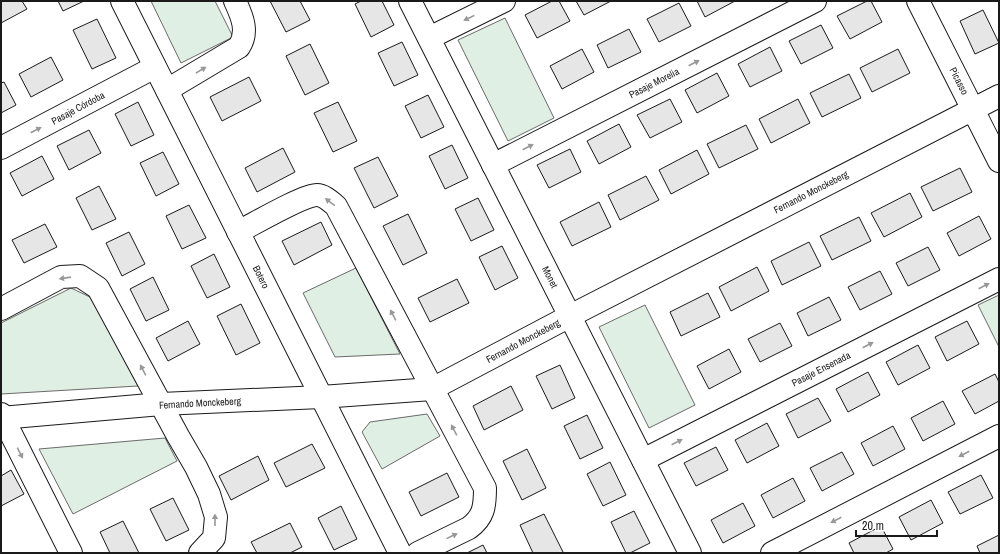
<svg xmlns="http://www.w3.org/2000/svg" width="1000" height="554" font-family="'Archivo Narrow',sans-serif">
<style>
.green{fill:#e0efe3;stroke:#6a6a6a}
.building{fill:#e6e6e6;stroke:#1a1a1a}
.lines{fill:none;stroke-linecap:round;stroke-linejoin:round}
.street-casing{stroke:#1a1a1a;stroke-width:24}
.street{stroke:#fff;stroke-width:22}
.oneway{fill:#989898}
.labels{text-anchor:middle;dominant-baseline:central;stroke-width:3;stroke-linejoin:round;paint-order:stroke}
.street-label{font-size:10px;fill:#1a1a1a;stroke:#fff}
</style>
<rect width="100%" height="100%" fill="#fff"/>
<g class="green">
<polygon points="151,1 215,1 233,37 181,63"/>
<polygon points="505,18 554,118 508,141 458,40"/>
<polygon points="356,268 400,354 335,357 303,293"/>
<polygon points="71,288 92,298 138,386 1,394 1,323"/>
<polygon points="999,295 999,347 978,305"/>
<polygon points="645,305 695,405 649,428 599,327"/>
<polygon points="427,414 440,436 382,469 362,432 370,422"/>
<polygon points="165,438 177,461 73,514 39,449"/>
</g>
<g class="building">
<polygon points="1,1 22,1 27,9 1,23"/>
<polygon points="58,1 84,1 63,11"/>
<polygon points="270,1 300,1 310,20 286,32"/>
<polygon points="361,1 382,1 394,25 371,37 355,4"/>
<polygon points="552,1 559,1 570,21 537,38 525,15"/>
<polygon points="576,1 611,1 584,15"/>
<polygon points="697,1 735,1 705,17"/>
<polygon points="867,1 871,1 882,22 850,39 837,16"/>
<polygon points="679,3 691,26 659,42 647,19"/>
<polygon points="983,10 999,43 975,54 960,21"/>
<polygon points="97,19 116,58 92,69 73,30"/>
<polygon points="821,25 833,48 801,64 789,41"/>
<polygon points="629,29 641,52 608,68 597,45"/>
<polygon points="402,42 418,75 394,86 378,53"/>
<polygon points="310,44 329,83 305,95 286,56"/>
<polygon points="770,47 782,71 750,87 738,64"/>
<polygon points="582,49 594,72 562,89 550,66"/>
<polygon points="898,49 910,73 872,92 860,68"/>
<polygon points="51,57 63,80 31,97 19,74"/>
<polygon points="717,73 729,96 697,113 685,90"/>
<polygon points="849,74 861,98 822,117 810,93"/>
<polygon points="249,77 261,101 222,121 210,97"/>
<polygon points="4,82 16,105 1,113 1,83"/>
<polygon points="428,95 444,127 421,138 405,106"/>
<polygon points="670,99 682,122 650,138 637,115"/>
<polygon points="798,99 810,123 771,143 759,119"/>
<polygon points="138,102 154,135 131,146 115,114"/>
<polygon points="338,102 357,141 333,152 314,113"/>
<polygon points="619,124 631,147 599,164 587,141"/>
<polygon points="746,125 758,149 719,168 707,144"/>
<polygon points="89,130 101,153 69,170 57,146"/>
<polygon points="452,145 468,178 445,189 429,156"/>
<polygon points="283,148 295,172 257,192 245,168"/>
<polygon points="570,149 581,172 549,188 537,165"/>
<polygon points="697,150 709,174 671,194 659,170"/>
<polygon points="163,152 179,184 156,196 140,163"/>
<polygon points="42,156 54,179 22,196 10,173"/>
<polygon points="378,157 398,196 374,208 354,168"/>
<polygon points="960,168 972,192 933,211 921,187"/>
<polygon points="646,176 659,200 620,220 608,195"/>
<polygon points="99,186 116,219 92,230 76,198"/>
<polygon points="910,193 922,217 884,237 871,213"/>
<polygon points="478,198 494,230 471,241 455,209"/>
<polygon points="599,202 611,227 572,246 560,222"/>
<polygon points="189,205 206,238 182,249 166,216"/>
<polygon points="408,214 427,253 403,265 383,226"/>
<polygon points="979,216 991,239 959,256 947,233"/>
<polygon points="859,217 871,241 832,260 820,236"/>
<polygon points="321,222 332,245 294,265 282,241"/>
<polygon points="45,224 57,247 24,263 12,240"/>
<polygon points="129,232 145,264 122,276 106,243"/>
<polygon points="809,242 821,266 782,285 771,261"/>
<polygon points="502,246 518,278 495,290 479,257"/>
<polygon points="928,247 940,270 908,286 896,263"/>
<polygon points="214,254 230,287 207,298 191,266"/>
<polygon points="757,267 769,291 731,311 719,287"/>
<polygon points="880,271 892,294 860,310 848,287"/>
<polygon points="153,277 169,310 146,321 130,289"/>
<polygon points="457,279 469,303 430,322 418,298"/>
<polygon points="708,293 720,317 681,336 670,312"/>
<polygon points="829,297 841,320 808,336 797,313"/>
<polygon points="241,304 260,343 236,355 217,316"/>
<polygon points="188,321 200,344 168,361 156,338"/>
<polygon points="967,321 979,344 947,361 935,337"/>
<polygon points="780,323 792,346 760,362 748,339"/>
<polygon points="918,345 930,368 898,385 886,362"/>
<polygon points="729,349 741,372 709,389 697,366"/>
<polygon points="560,365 575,398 552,409 536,376"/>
<polygon points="868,372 880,395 848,412 836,389"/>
<polygon points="995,374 999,382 999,401 975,414 962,391"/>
<polygon points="511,386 523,410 484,430 473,406"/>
<polygon points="818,398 831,421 798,438 786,414"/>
<polygon points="943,401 955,424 923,441 911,418"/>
<polygon points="587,415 603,448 580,459 564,426"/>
<polygon points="767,423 779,446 747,463 735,440"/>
<polygon points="893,426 905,449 873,466 861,443"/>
<polygon points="312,444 325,468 286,487 274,463"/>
<polygon points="716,447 728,470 696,486 684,463"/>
<polygon points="527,449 546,488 522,500 503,461"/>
<polygon points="842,452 854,474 822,491 810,468"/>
<polygon points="258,456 269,480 231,500 219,476"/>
<polygon points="610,462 626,495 603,506 587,474"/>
<polygon points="11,470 24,494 1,506 1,476"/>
<polygon points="447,473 459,497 421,516 409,492"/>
<polygon points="981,475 993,498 960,514 948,492"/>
<polygon points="793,478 805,501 773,518 761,495"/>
<polygon points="173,498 189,530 166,541 150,509"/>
<polygon points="931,500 943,523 911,540 899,517"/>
<polygon points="743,503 755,526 723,543 711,520"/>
<polygon points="341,506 357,539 334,550 318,518"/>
<polygon points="634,511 650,543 630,553 626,553 611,522"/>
<polygon points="544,514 563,552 562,553 533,553 520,525"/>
<polygon points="123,521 139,553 110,553 100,532"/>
<polygon points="290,523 302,547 290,553 257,553 251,542"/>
<polygon points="881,526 893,549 886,553 854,553 849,543"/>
<polygon points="999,535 999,553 980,553 977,546"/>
<polygon points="483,545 487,553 467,553"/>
</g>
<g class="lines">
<g class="street-casing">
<g id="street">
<polyline points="122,1 400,553"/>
<polyline points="410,1 690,553"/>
<polyline points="918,1 999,161"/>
<polyline points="429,38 504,1"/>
<path d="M167,90L239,47C249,32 242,16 235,1"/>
<polyline points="1,148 155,67"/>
<polyline points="493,165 815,1"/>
<path d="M238,232C254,224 303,195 317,195C324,195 331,202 336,206L485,488C485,506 484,517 469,528L418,553"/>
<polyline points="1,309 61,277 80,276 98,288 178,436 196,467 209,494 216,517 214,538 200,553"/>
<polyline points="1,414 71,553"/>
<polyline points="1,418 161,404 321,397 432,389 570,316 999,96"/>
<polyline points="643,460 999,279"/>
<polyline points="772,553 999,436"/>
</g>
</g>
<use href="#street" class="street"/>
</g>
<defs><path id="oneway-solid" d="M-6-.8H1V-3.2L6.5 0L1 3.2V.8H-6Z"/></defs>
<g class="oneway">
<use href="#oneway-solid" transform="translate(469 18) rotate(154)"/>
<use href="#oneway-solid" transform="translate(694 63) rotate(-27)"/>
<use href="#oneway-solid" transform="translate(201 70) rotate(-31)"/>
<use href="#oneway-solid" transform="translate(36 130) rotate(-28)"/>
<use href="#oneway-solid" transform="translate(528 147) rotate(-27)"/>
<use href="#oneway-solid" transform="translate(330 202) rotate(-143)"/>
<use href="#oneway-solid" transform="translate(65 278) rotate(172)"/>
<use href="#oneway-solid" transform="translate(984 286) rotate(-27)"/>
<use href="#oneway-solid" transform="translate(393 315) rotate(-118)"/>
<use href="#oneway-solid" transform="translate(868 345) rotate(-27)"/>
<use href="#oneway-solid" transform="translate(143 370) rotate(-118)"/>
<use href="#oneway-solid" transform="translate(454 430) rotate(-118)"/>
<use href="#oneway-solid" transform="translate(677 442) rotate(-27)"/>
<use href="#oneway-solid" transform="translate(20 453) rotate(63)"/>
<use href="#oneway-solid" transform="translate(964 454) rotate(153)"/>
<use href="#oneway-solid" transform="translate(215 520) rotate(-90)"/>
<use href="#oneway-solid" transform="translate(836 520) rotate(153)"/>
<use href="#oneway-solid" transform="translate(452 536) rotate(-26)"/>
</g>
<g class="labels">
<g class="street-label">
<text transform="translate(959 81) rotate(63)">Picasso</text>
<text transform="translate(654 83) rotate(-27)">Pasaje Morelia</text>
<text transform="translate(78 108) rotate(-28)">Pasaje Córdoba</text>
<text transform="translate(811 192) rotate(-27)">Fernando Monckeberg</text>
<text transform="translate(261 277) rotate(63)">Botero</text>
<text transform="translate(550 277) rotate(63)">Monet</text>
<text transform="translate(523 341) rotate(-28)">Fernando Monckeberg</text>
<text transform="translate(821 369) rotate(-27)">Pasaje Ensenada</text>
<text transform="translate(200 403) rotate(-3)">Fernando Monckeberg</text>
</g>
</g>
<rect width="1000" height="554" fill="none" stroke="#1a1a1a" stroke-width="4"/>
<path d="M856 530v6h81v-6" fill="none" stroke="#1a1a1a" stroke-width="2"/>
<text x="862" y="530" font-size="12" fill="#1a1a1a" stroke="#ffffff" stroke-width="3" paint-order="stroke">20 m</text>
</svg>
